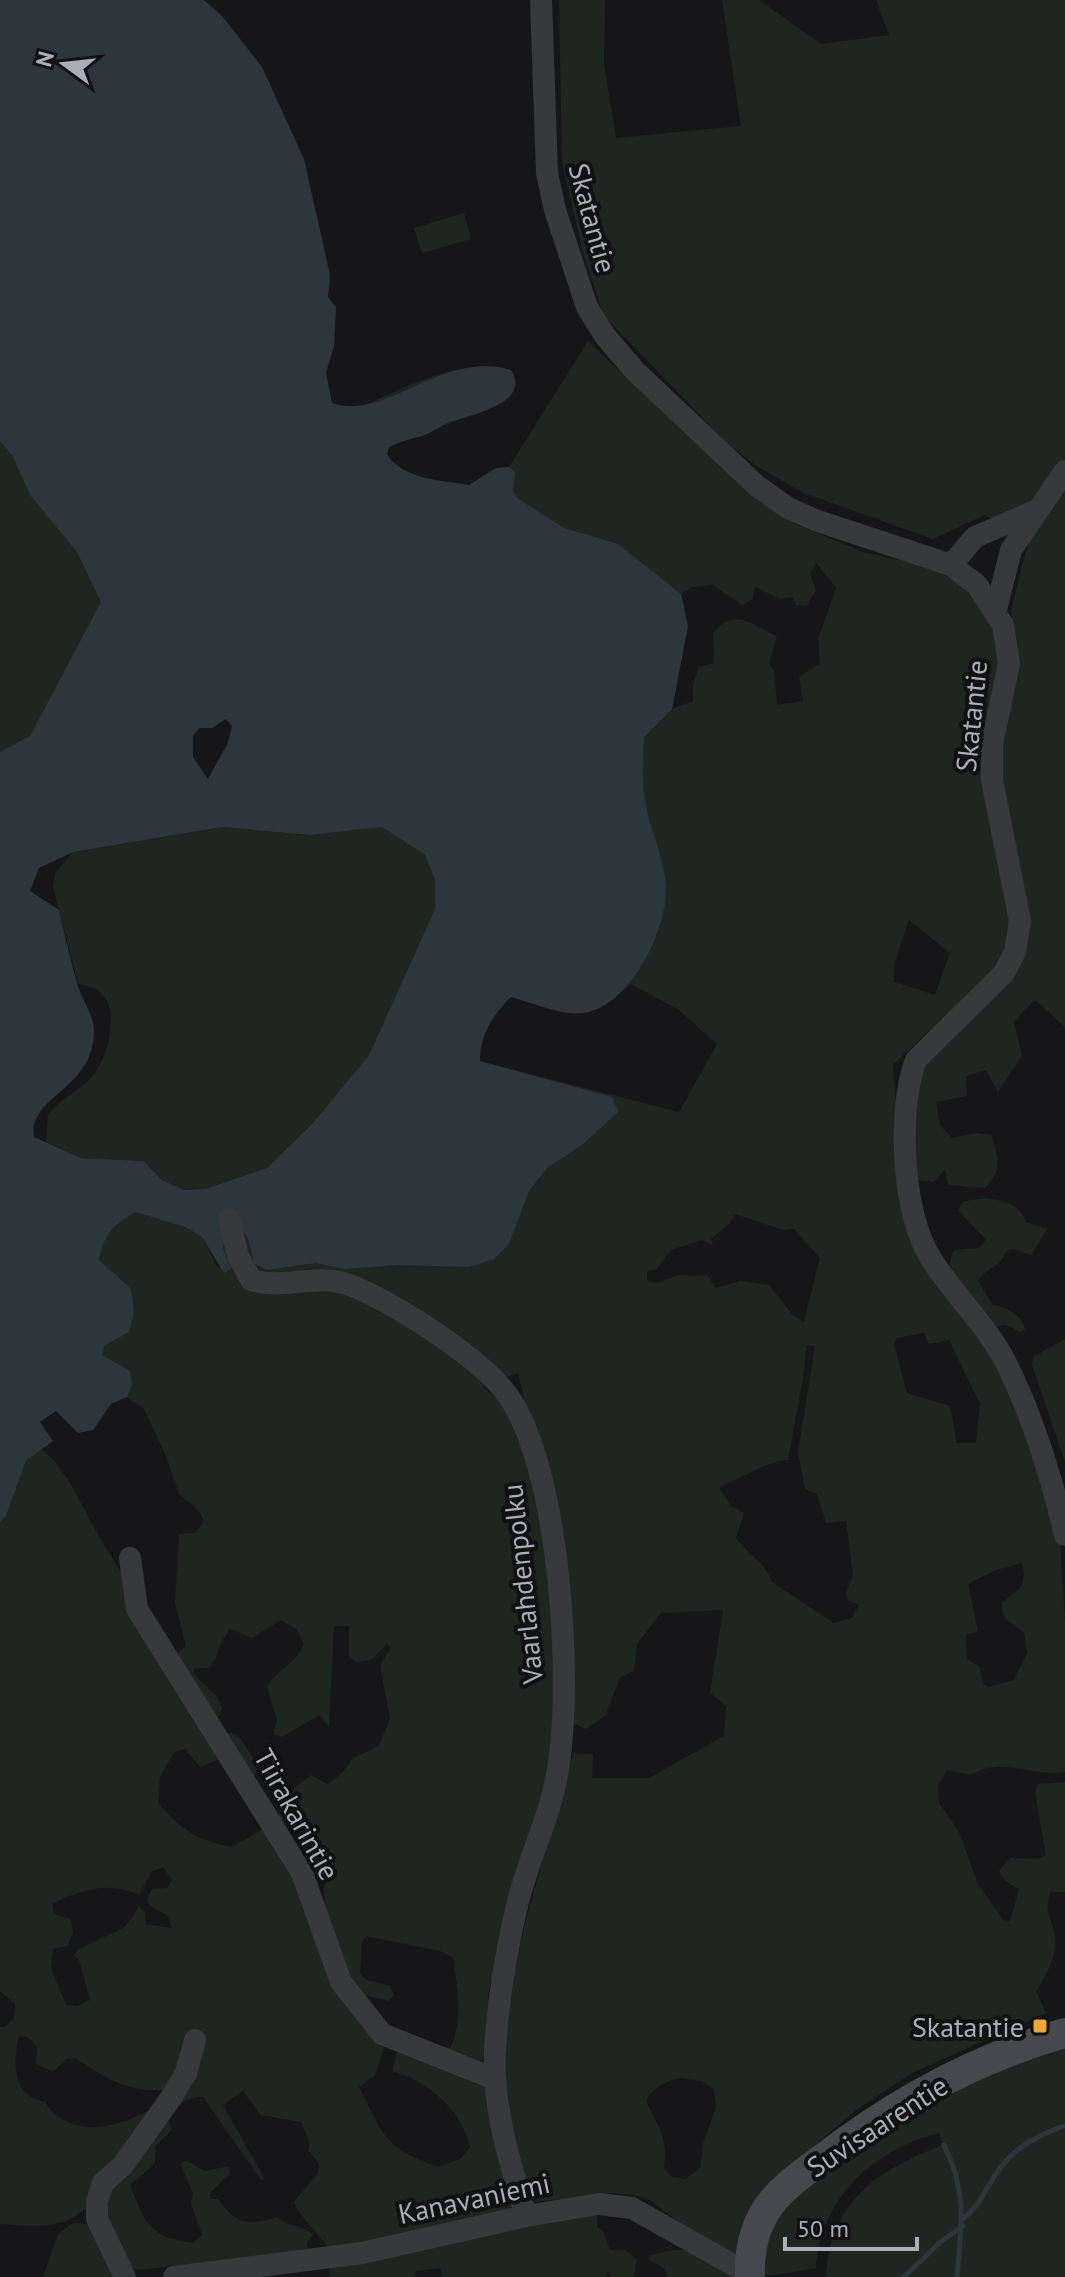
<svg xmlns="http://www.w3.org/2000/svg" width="1065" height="2277" font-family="'PT Sans',sans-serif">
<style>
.green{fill:#1e261f;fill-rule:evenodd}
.water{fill:#2d363c;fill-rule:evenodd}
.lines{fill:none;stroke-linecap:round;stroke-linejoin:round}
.stream{stroke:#2d363c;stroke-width:5}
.street{stroke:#37393d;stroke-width:22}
.secondary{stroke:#46484d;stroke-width:30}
.poi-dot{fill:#eca93a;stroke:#111113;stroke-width:3}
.labels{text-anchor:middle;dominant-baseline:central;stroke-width:8;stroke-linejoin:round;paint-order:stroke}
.street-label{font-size:28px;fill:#a9aeb8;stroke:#111113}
.poi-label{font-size:28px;fill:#a9aeb8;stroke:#111113;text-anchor:end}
</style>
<rect width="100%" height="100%" fill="#161618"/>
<g class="green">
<path d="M559,0H605L604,64L616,138L741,126L722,0H759L821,44L889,35L876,0H1065V1027L1035,1000L1014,1022L1022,1055L998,1092L986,1070L966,1076L967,1096L936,1102L940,1125L952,1138L976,1133L991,1135C999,1159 1003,1169 985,1188L948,1185L945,1170L934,1182L917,1180L914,1137L919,1077L933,1054L1017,972L1024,946L1003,794L1002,748L1017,673L1011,610L1028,543L985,515L933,539L804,493L755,465L726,442L604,316L583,253L562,162Z"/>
<polygon points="464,213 471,239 422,253 414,228"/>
<path d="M588,341L746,491L795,524L863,552L946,570L982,601L1002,656L983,742L1012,923L1008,947L997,967L893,1065L903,1204L974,1319L1013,1395L1060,1540L1065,1622V1772C1033,1778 1002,1755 971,1775L947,1770L938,1785L939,1803L959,1832L978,1884L1003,1920L1010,1921L1019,1889L1005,1881L999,1871L1010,1858L1039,1859L1046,1855L1035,1793L1038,1784L1065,1782V1892H1050C1044,1915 1051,1916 1055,1936C1058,1955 1046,1976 1036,1991L1046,2013L910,2074L854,2112L795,2162L736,2256L703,2242L650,2200L634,2195L610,2193L536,2202L531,2198C523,2167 502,2110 502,2080C504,1967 545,1861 573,1753L593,1754L592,1778H649L724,1736L726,1706L710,1693L723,1610L661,1613L637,1644L634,1671L620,1678L605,1716L586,1729L573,1724L529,1419L518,1373L482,1386L504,1404L529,1455L555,1606L552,1764L510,1899L488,1996L490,2048L483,2060L470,2064L429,2043L450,2048C464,2021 457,1986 453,1957L440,1951L366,1936L362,1942L360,1973L367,1980L390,1986L394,1995L388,2001L360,1994L325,1928L324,1882L310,1853L278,1815L288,1793L311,1775L327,1784L342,1773L353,1758L379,1746L390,1718L380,1665L391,1648L387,1644L371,1660L356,1662L349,1657V1626H334L329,1727L319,1715L282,1737L273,1734L277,1720L267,1686C280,1667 293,1667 304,1644L296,1629L281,1620L252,1638L230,1629C218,1644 219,1655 209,1668H195L193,1673L218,1698L222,1709L219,1716L212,1717L173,1657L186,1646L175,1602L179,1534L195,1533L204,1522L200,1512L179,1494L166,1456L144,1409L127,1397L111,1404L102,1414L63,1241L135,1212L185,1227L202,1237L218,1268L228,1258L223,1248L225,1236L425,1047L679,1112L717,1044L679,1010L631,984C581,1025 569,1012 511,997L453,903L401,496L356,409C403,390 459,355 511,370C519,383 511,392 502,403L389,447L387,454C401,479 444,481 470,485L496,468L509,467ZM816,563L836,588L818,639L820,664L799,676L803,701L777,705L774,670L769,664L777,636C750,624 735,607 713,633L714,663L699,667L693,684V701L672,709L688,626L681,594L692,587L713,585L742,605L752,600L755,587L780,599L793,597L796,605L807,606L816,590L810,573ZM909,920L950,953L935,995L894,982V964ZM735,1214L783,1230L794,1229L820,1258L804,1322L792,1314L769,1285L740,1281L716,1288L708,1276L680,1275L656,1283L647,1280V1272L657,1269L671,1250L702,1240L713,1245L711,1239L730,1223ZM924,1333L929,1344L949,1340L980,1404L976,1443H957L950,1406L907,1393L894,1344L897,1338ZM806,1345L815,1346L798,1452L805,1489L817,1494L826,1523L846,1521L853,1576L846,1592L848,1601L859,1604L852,1618L834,1623L772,1582C767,1564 747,1554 736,1538L744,1513L731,1506L719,1487C736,1481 774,1458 788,1460L804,1372ZM1022,1563C1028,1585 1019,1591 1002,1602C999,1618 1013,1625 1024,1632L1027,1653L1014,1680L988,1687L983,1683L979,1666L967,1659L966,1635L978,1631L968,1584L996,1570ZM682,2078L701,2081L714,2089L716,2107L703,2144L700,2168L685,2179L670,2176L664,2168C668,2135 659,2130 646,2101C655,2086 665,2081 682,2078Z"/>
<polygon points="0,399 178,553 0,775"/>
<path d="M222,827L310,835L382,827L425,855L435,880V909L369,1055L313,1123L267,1169L205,1189L184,1190L162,1180L144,1161L81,1158L46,1142L48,1114C60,1099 79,1091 92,1077C107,1060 121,1011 101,993C95,987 85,986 78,983L53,887L55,873L73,852Z"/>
<path d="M986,1198C1004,1201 1019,1203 1026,1222L1047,1229L1031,1255L1014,1249L1006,1251C1002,1267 985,1268 978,1281L992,1304C1007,1308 1022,1314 1025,1330L1020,1332L1006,1325L995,1327C980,1308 939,1275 954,1250L979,1248L986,1240L958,1210L964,1201Z"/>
<polygon points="1065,1339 1065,1462 1032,1365 1033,1357"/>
<path d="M42,1449C69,1472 81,1506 99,1536C144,1608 181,1684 220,1759L200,1767L185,1749L174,1752L160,1777L158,1802C179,1829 199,1841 232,1847L266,1827L295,1870L350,2008L384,2048L375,2075L359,2087C384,2136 383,2147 438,2167L460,2159L470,2147C461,2109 429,2082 392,2071L397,2052L487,2083L516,2210L329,2249C318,2233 301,2219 294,2202L318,2173L319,2164L308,2150L310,2143L301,2122L261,2115L243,2091L223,2105L265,2179L261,2180L203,2097C187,2097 176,2104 168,2118L172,2130L155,2146V2164L130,2185C145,2224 150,2237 193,2243L202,2235L191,2203L193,2193L180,2164L186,2160L205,2171L229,2166L230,2174L210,2193L211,2199H218C237,2225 247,2226 277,2217C288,2227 302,2225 313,2234L307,2243L308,2252L137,2270L123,2262L91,2202C66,2233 33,2225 0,2224V2027H5L14,2018L15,2004L0,1991V1522L6,1516L26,1461ZM163,1867L172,1880L167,1888L151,1889L147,1900L149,1905L167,1915L172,1928L146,1924L145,1912L139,1907L125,1927L77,1950L74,1956L79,1960L90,2000L77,2006L66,2005L51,1968L53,1949L67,1946L73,1933L71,1919L54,1914L52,1904C82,1889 108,1881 139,1895L152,1871ZM19,2036L29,2038L37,2047L36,2064L53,2072L66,2059L75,2058C105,2077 128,2093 165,2090L155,2115L148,2111C121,2124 91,2135 64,2120C56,2115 49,2111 46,2102C11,2097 13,2063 19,2036Z"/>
<polygon points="232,1733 241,1739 258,1766 252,1781 222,1734"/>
<path d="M1065,2044V2277H826C830,2202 877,2170 943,2145L939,2133C873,2150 820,2199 816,2268L770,2276L758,2273L766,2235L788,2199L921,2102Z"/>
<polygon points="598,2212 597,2227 603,2231 610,2250 624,2249 637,2260 634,2277 612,2277 608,2272 605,2277 442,2277 440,2268 416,2271 415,2277 330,2277 329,2264"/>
<polygon points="73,2223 86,2224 99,2238 121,2277 43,2277 58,2234"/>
<polygon points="672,2250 686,2250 731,2277 668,2277 664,2268 648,2260 651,2255"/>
</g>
<path class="water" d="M0,0H204L222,16L262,67L304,159L330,275L328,297L336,307L334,346L326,373L332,403C386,422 442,349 511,370C533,405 466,415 447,423C440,426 433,432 425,435C412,439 402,440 389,447L387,454C401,479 443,481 469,485L496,468L509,467L515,472L513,491L517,498L564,528L618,544L681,594L688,626L672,709L644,737C643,759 641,784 646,805C651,833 665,859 666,888C667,930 632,1001 589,1012C564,1018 535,1003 511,997C493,1015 480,1034 480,1061L612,1097L618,1112L582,1145L547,1168L529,1191L509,1244L494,1259L469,1267L398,1265L344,1269L315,1263L267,1270L254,1263L248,1238L241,1230L225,1236L223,1248L231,1269L224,1273L202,1237L185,1227L135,1212C114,1225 103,1235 99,1260L131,1289L134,1312L129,1332L104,1346L102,1355L130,1371L132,1385L127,1397L111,1404L93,1430L78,1433L56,1411L40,1422L53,1441L26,1461L6,1516L0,1522V752L30,736L101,602L77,552L30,495L12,455L0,441ZM226,719L232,726L228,743L208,779L193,757V736L199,728H212ZM222,827L310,835L382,827L425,855L435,880V909L369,1055L313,1123L267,1168L205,1189L184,1190L162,1180L144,1161L81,1158L34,1137C28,1095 95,1090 94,1030C94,1017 83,1001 79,989C71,963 65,937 59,910L30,891L39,868L73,852Z"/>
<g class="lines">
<g class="stream">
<path d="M944,2145C968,2192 961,2227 957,2277"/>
<path d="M963,2219C981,2205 987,2185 1001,2167C1017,2146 1039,2135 1064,2126"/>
<polyline points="904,2277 939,2243 963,2226"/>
</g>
<g class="street">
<path d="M541,0L547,173L555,210L587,307L605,336L635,371L757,486L788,508L815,520L951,565L977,585L1003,625L1009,664L992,744V780L1020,921L1015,952L1004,973L916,1060C897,1108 902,1213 930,1257C952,1293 985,1323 1005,1361C1033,1416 1051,1475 1065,1535"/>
<polyline points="951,565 975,537 1035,511"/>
<polyline points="996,610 1011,550 1065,471"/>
<path d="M229,1219L238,1256L251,1280C283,1290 315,1273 347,1284C392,1301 482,1358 509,1397C560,1471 573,1681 558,1769C551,1815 529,1857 518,1902C506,1950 498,2001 495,2051C492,2106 510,2164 526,2216"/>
<polyline points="130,1558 137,1609 302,1873 341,1982 382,2034 495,2079"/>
<polyline points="125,2277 97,2219 97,2201 103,2183 123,2165 171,2098 186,2073 195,2040"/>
<polyline points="174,2277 362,2253 526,2216 599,2204 632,2208 749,2274"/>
</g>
<path class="secondary" d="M750,2277C749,2255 753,2232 765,2212C778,2190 802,2174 822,2159C896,2102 975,2058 1065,2033"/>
</g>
<rect class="poi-dot" x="1032" y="2018" width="16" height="16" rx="4"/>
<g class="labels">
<g class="street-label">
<text transform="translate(593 218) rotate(75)">Skatantie</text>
<text transform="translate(971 716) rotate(-84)">Skatantie</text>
<text transform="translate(522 1584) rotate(-96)">Vaarlahdenpolku</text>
<text transform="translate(297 1814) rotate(61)">Tiirakarintie</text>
<text transform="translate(877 2126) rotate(-33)">Suvisaarentie</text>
<text transform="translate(474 2198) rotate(-12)">Kanavaniemi</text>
</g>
<g class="poi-label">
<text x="1024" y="2026">Skatantie</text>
</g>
</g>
<g transform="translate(64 64) rotate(285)" stroke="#111113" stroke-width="6" paint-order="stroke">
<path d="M0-6L14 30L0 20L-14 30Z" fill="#a9aeb8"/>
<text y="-12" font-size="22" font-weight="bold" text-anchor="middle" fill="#a9aeb8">N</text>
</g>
<path d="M785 2237v12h132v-12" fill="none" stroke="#a9aeb8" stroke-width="4"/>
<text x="797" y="2237" font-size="24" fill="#a9aeb8" stroke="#111113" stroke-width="6" paint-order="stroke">50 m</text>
</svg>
